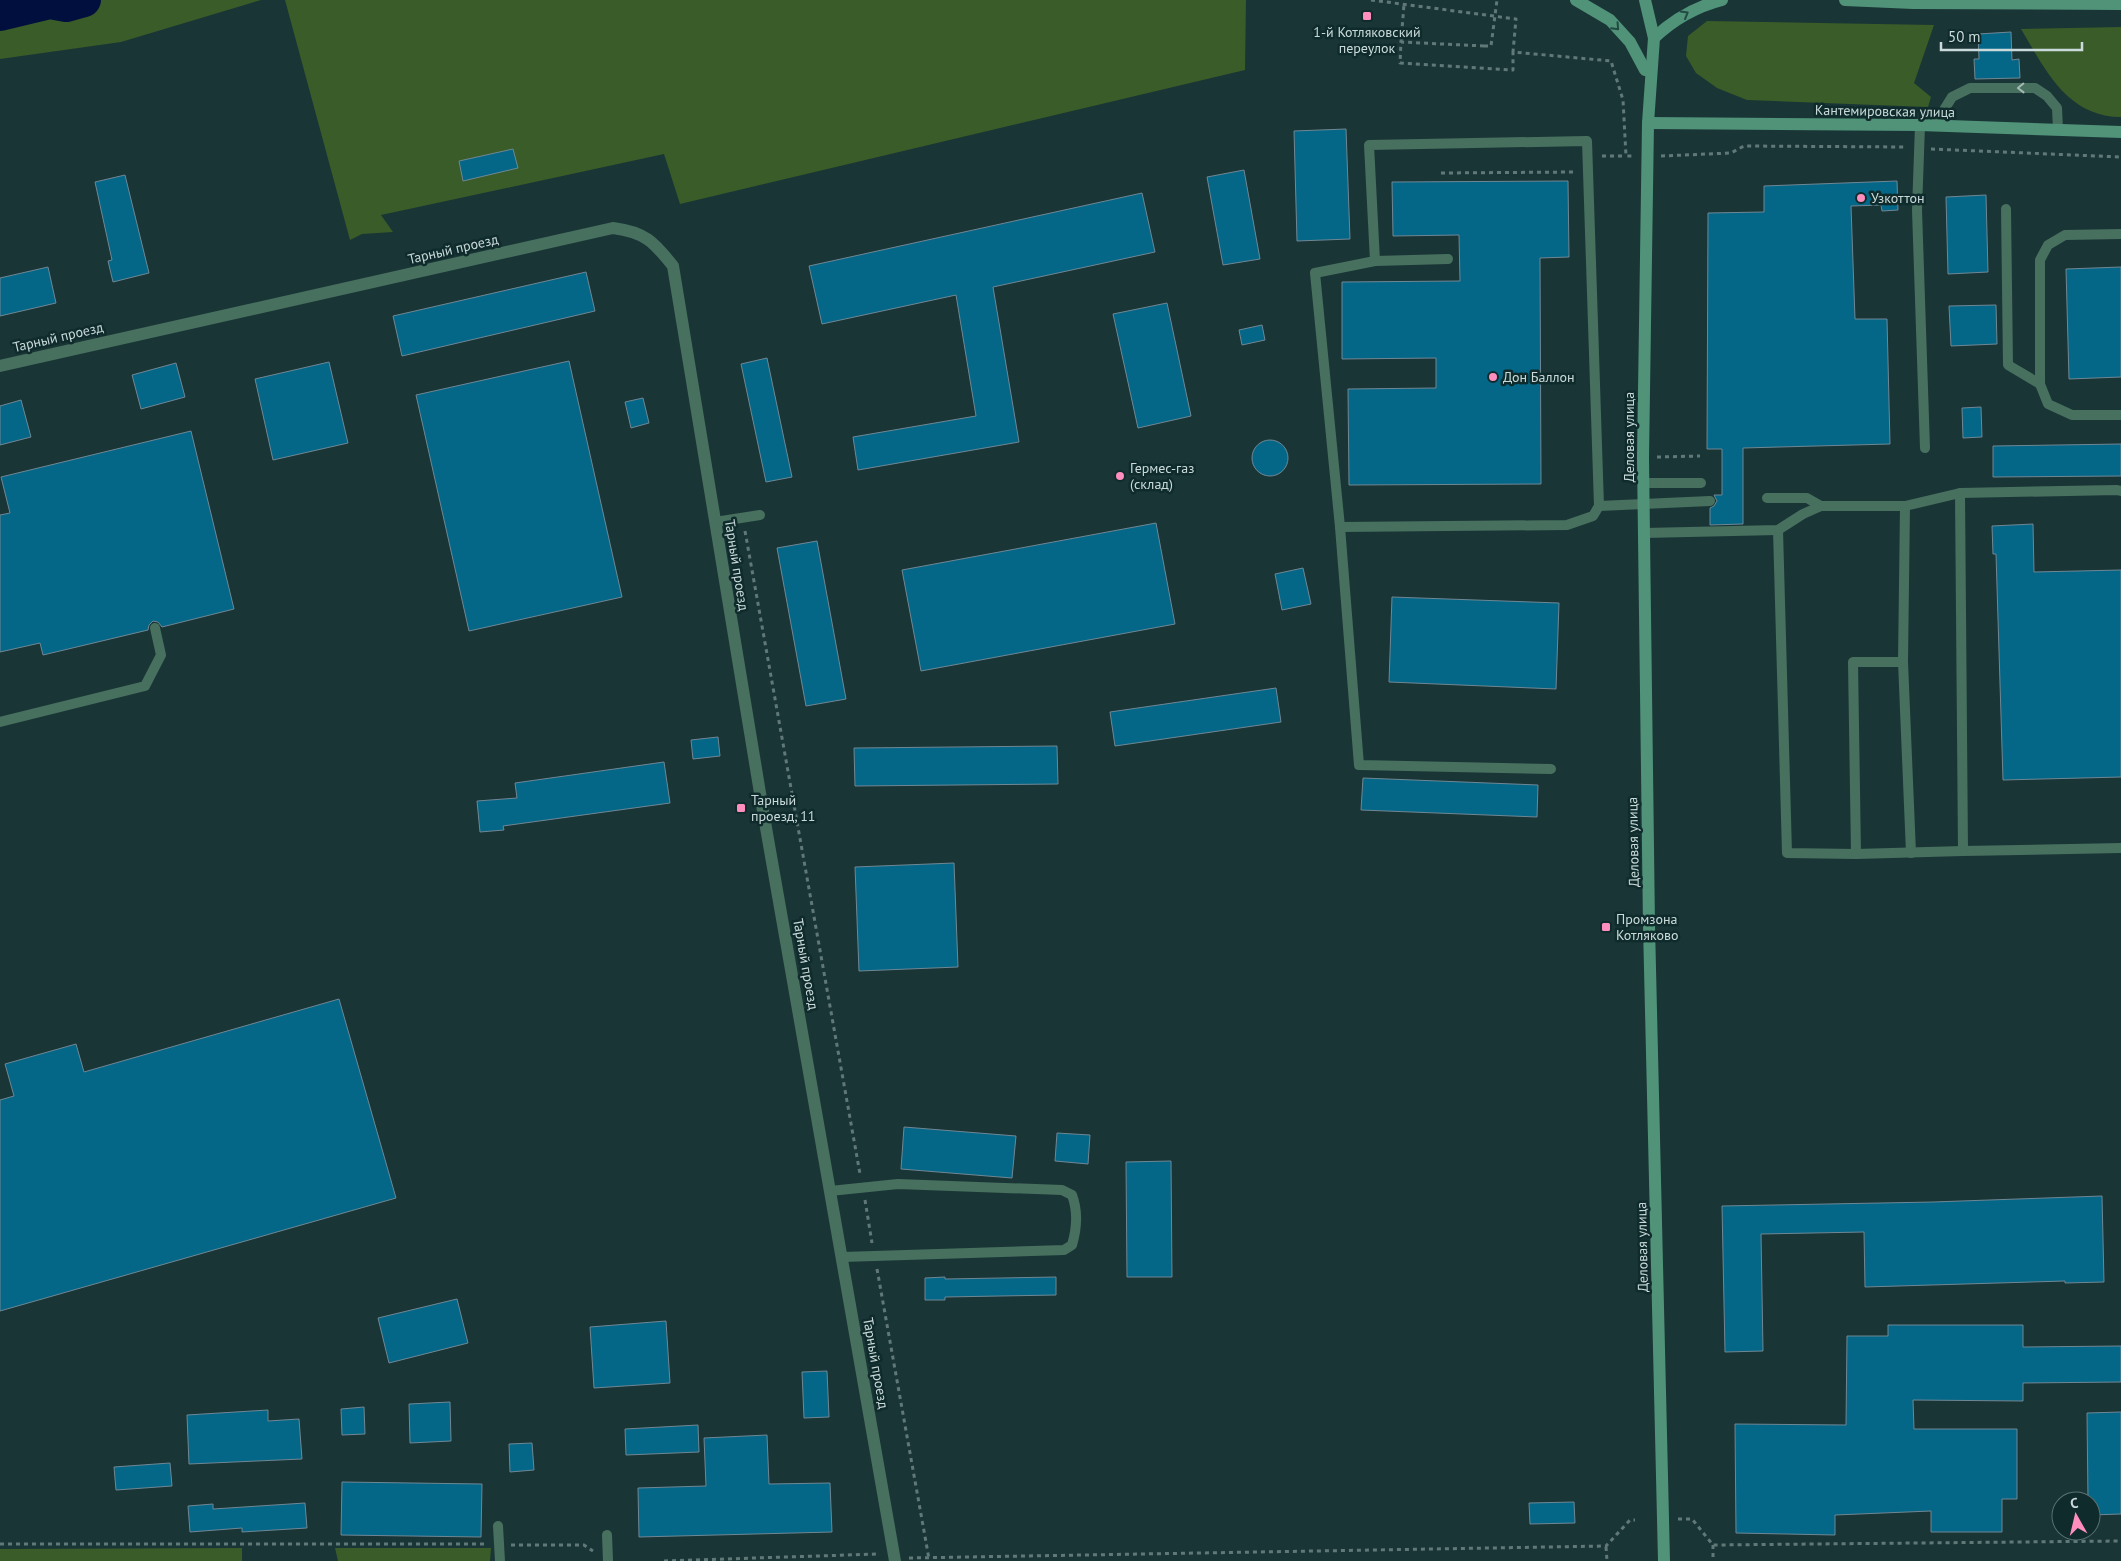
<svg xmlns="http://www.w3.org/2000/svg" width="2121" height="1561" font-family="'PT Sans',sans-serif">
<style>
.green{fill:#3a5c28}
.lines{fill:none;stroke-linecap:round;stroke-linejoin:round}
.river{stroke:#000f3e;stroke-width:34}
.building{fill:#056788;stroke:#6f8794}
.path{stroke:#617879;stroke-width:3;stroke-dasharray:4 4;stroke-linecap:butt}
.lane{stroke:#47705f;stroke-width:10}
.street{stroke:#47705f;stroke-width:12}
.secondary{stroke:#509379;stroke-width:12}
.path-bridge{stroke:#617879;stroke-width:3;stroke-dasharray:4 4;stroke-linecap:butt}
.oneway{stroke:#224a43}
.oneway2{stroke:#a3bab5}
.poi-dot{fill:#fd8ebe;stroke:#0f2b2c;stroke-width:2}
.labels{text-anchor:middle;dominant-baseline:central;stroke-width:5;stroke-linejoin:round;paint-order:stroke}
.poi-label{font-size:14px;fill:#cadada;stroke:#0f2b2c;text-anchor:start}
.street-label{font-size:14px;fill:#cadada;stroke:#0f2b2c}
</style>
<rect width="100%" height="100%" fill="#1a3536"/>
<g class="green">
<polygon points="0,0 261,0 121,42 0,59"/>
<polygon points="285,0 1246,0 1245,70 680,204 664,154 381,215 393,232 362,234 350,240"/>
<polygon points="1707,21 1934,25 1914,83 1931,97 1928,107 1747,100 1717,88 1696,73 1686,56 1688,36"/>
<path d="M2121,27V117C2067,117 2045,69 2021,29Z"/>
<polygon points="242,1548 242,1561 0,1561 0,1549"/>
<polygon points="335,1548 491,1548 490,1561 338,1561"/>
</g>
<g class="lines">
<polyline class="river" points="0,14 50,2 66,5 84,0"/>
</g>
<g class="building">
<polygon points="2011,32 2012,60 2019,59 2020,78 1975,79 1974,59 1979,59 1978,34"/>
<polygon points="1346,129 1350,239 1297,241 1294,131"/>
<polygon points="513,149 518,168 463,181 459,161"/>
<polygon points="1244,170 1260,259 1223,265 1207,177"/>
<polygon points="125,175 149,273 113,282 108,261 112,260 95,182"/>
<polygon points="1568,181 1569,257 1540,258 1541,484 1349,485 1348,389 1436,388 1436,358 1342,359 1342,282 1460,281 1459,235 1393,236 1392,182"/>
<polygon points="1897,181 1898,210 1882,211 1881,205 1851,206 1855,319 1887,319 1890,444 1743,448 1743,524 1710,525 1710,508 1714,506 1717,501 1714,495 1722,495 1722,449 1707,449 1708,213 1764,212 1764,186"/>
<polygon points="1142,193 1155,252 993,287 1019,442 858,470 853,437 976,416 956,295 822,324 809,266"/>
<polygon points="1986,195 1988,272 1948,274 1946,197"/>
<polygon points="48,267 56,303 0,316 0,278"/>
<polygon points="2121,267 2121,377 2069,379 2066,269"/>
<polygon points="586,272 595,311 402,356 393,316"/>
<polygon points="1167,303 1191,416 1138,428 1113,314"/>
<polygon points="1996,305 1997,344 1951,346 1949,306"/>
<polygon points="1262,325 1265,340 1242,345 1239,330"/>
<polygon points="767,358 792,477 766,482 741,364"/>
<polygon points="569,361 622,597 469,631 416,395"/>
<polygon points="329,362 348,443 273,460 255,379"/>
<polygon points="176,363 185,397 141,409 132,375"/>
<polygon points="643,398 649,423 631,428 625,402"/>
<polygon points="21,400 31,437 0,445 0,406"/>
<polygon points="1981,407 1982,437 1963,438 1962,408"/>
<polygon points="191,431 234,609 162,627 158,622 153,621 149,625 148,630 43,655 40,643 0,652 0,515 10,513 1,477"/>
<circle cx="1270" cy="458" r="18"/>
<polygon points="2121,444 2121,476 1993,477 1993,446"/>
<polygon points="1156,523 1175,624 921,671 902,570"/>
<polygon points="2033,524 2034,572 2121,570 2121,777 2003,780 1996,554 1993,554 1992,526"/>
<polygon points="817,541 846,699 806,706 777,548"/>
<polygon points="1303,568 1311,604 1282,610 1275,574"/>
<polygon points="1392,597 1559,603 1556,689 1389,682"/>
<polygon points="1276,688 1281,722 1115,746 1110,712"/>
<polygon points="718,737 720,756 693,759 691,740"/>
<polygon points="1057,746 1058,784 855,786 854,748"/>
<polygon points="664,762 670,803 503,826 504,830 480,832 477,801 517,798 515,783"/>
<polygon points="1363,778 1538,785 1537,817 1361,810"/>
<polygon points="954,863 958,967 859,971 855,867"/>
<polygon points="339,999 396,1198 0,1311 0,1100 14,1096 5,1064 76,1044 84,1072"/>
<polygon points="904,1127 1016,1136 1012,1178 901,1169"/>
<polygon points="1057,1133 1090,1135 1088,1164 1055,1161"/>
<polygon points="1171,1161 1172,1277 1127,1277 1126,1162"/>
<polygon points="2102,1196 2104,1282 2065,1283 2065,1281 1865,1287 1864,1232 1761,1234 1763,1351 1725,1352 1722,1206 1933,1202"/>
<polygon points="945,1277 945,1279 1056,1277 1056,1295 945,1297 945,1300 925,1300 925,1278"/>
<polygon points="457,1299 468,1343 389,1363 378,1318"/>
<polygon points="666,1321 670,1383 594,1388 590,1327"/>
<polygon points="1888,1325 2023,1325 2023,1347 2121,1346 2121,1382 2023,1383 2023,1401 1913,1400 1914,1429 2017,1429 2017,1499 2002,1499 2002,1532 1931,1532 1931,1511 1835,1515 1835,1535 1736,1533 1735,1424 1846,1425 1847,1336 1888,1336"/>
<polygon points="827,1371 829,1417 804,1418 802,1372"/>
<polygon points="450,1402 451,1441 410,1443 409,1404"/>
<polygon points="364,1407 365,1434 342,1435 341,1409"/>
<polygon points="268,1410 268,1421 299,1419 302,1459 189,1464 187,1415"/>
<polygon points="2121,1412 2121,1514 2091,1515 2091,1501 2088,1501 2087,1413"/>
<polygon points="698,1425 699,1452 626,1455 625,1429"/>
<polygon points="767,1435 769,1484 830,1483 832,1532 639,1537 638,1488 706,1486 704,1438"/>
<polygon points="532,1443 534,1470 510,1472 509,1444"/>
<polygon points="170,1463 172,1486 116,1490 114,1467"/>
<polygon points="342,1482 482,1484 481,1537 341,1535"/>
<polygon points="1574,1502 1575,1523 1530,1524 1529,1503"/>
<polygon points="305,1503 307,1528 242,1532 242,1528 190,1532 188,1506 213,1504 213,1509"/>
</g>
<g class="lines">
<g class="path">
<polyline points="1371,0 1516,19 1513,52"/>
<polyline points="1401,42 1404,4"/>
<polyline points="1484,46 1401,42 1400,63 1513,70 1513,52 1611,61 1623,100 1626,156 1632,156"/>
<polyline points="1931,149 2121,157"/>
<polyline points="1602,156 1626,156"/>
<polyline points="1661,156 1731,153 1744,146 1905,147"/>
<polyline points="1441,173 1575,172"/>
<polyline points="1657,457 1700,456"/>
<polyline points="745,531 860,1174"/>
<polyline points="865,1200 872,1243"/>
<polyline points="877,1269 929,1559"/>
<polyline points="1678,1519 1692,1519 1713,1545 2121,1541"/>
<polyline points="0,1544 485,1544"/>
<polyline points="511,1545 584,1545 593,1551"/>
<polyline points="1713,1545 1713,1561"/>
<polyline points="1606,1547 1607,1561"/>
<polyline points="909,1558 1606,1546 1630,1520 1635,1520"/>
<polyline points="664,1561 878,1554"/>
</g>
<g class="lane">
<polyline points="1920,125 1917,210 1925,448"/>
<polyline points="1934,126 1952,97 1970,88 2035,88 2047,96 2057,108 2058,130"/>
<polygon points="1587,141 1599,506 1593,516 1567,525 1340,527 1315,273 1375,261 1369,145"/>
<polyline points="2006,209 2008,365 2040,384"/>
<polyline points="2121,234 2065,235 2048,245 2040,260 2040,384 2048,404 2072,415 2121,415"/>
<polyline points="1375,261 1448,259"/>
<polyline points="1644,483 1701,483"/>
<polyline points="1960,493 1963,851 2121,848"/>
<polyline points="1767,498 1807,498 1821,506"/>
<polyline points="1599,506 1710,501"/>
<polyline points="1905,506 1903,662 1911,853"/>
<polyline points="715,522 760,515"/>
<polyline points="1340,527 1359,765 1551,769"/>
<polyline points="1778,530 1787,853 1856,854 1853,662 1903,662"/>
<polyline points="1644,533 1778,530 1803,514 1821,506 1905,506 1960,493 2117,490 2121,491"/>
<polyline points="0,722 145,686 161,655 155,628"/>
<polyline points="1856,854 1963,851"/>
<path d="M830,1191L898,1184L1062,1190L1072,1195C1078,1211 1077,1228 1072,1245L1064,1250L842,1257"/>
<polyline points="498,1526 500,1561"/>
<polyline points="607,1535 608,1561"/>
</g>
<path class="street" d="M0,366L613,228C645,232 654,242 673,266L762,805L895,1561"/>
<g class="secondary">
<polyline points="1576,0 1610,20 1630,42 1645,70"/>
<polyline points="1645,0 1654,38 1648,123 1643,458 1649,926 1664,1561"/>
<polyline points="1845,0 1913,3 2121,4"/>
<path d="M1654,38C1674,19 1695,7 1722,0"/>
<polyline points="1648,123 1920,125 2121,132"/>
</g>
<polyline class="path-bridge" points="1484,46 1491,46 1497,0"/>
</g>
<defs><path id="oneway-chevron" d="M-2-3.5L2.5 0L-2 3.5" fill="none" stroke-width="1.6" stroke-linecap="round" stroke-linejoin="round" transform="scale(1.25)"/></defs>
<g class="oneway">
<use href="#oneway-chevron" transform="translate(1685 14) rotate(-30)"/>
<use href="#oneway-chevron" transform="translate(1616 27) rotate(47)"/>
</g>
<use class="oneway2" href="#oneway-chevron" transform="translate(2021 88) rotate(179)"/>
<g class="poi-dot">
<rect x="1362" y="11" width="10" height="10" rx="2.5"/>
<circle cx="1861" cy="198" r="5"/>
<circle cx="1493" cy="377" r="5"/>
<circle cx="1120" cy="476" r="5"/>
<rect x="736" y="803" width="10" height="10" rx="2.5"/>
<rect x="1601" y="922" width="10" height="10" rx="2.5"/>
</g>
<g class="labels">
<g class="poi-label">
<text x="1367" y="32" text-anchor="middle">1-й Котляковский<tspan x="1367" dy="16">переулок</tspan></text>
<text x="1871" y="198">Узкоттон</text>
<text x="1503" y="377">Дон Баллон</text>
<text x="1130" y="468">Гермес-газ<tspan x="1130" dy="16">(склад)</tspan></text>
<text x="751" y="800">Тарный<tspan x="751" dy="16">проезд, 11</tspan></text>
<text x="1616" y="919">Промзона<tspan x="1616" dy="16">Котляково</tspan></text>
</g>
<g class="street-label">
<text transform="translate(1885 111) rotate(1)">Кантемировская улица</text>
<text transform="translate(453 249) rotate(-13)">Тарный проезд</text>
<text transform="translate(58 337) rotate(-13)">Тарный проезд</text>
<text transform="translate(1629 437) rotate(-90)">Деловая улица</text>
<text transform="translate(737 565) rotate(81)">Тарный проезд</text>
<text transform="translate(1633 842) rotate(-91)">Деловая улица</text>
<text transform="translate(806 964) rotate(80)">Тарный проезд</text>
<text transform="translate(1642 1247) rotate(-91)">Деловая улица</text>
<text transform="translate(876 1363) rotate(80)">Тарный проезд</text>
</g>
</g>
<g transform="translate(2076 1516) rotate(352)"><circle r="24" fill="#0f2b2c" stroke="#5a7172"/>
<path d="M0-4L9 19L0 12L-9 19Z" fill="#fd8ebe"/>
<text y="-8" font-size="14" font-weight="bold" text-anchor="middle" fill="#cadada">С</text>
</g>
<path d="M1941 42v8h141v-8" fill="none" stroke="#cadada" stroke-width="2.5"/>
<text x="1948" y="42" font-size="15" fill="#cadada" stroke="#0f2b2c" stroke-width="4" paint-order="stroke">50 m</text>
</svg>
